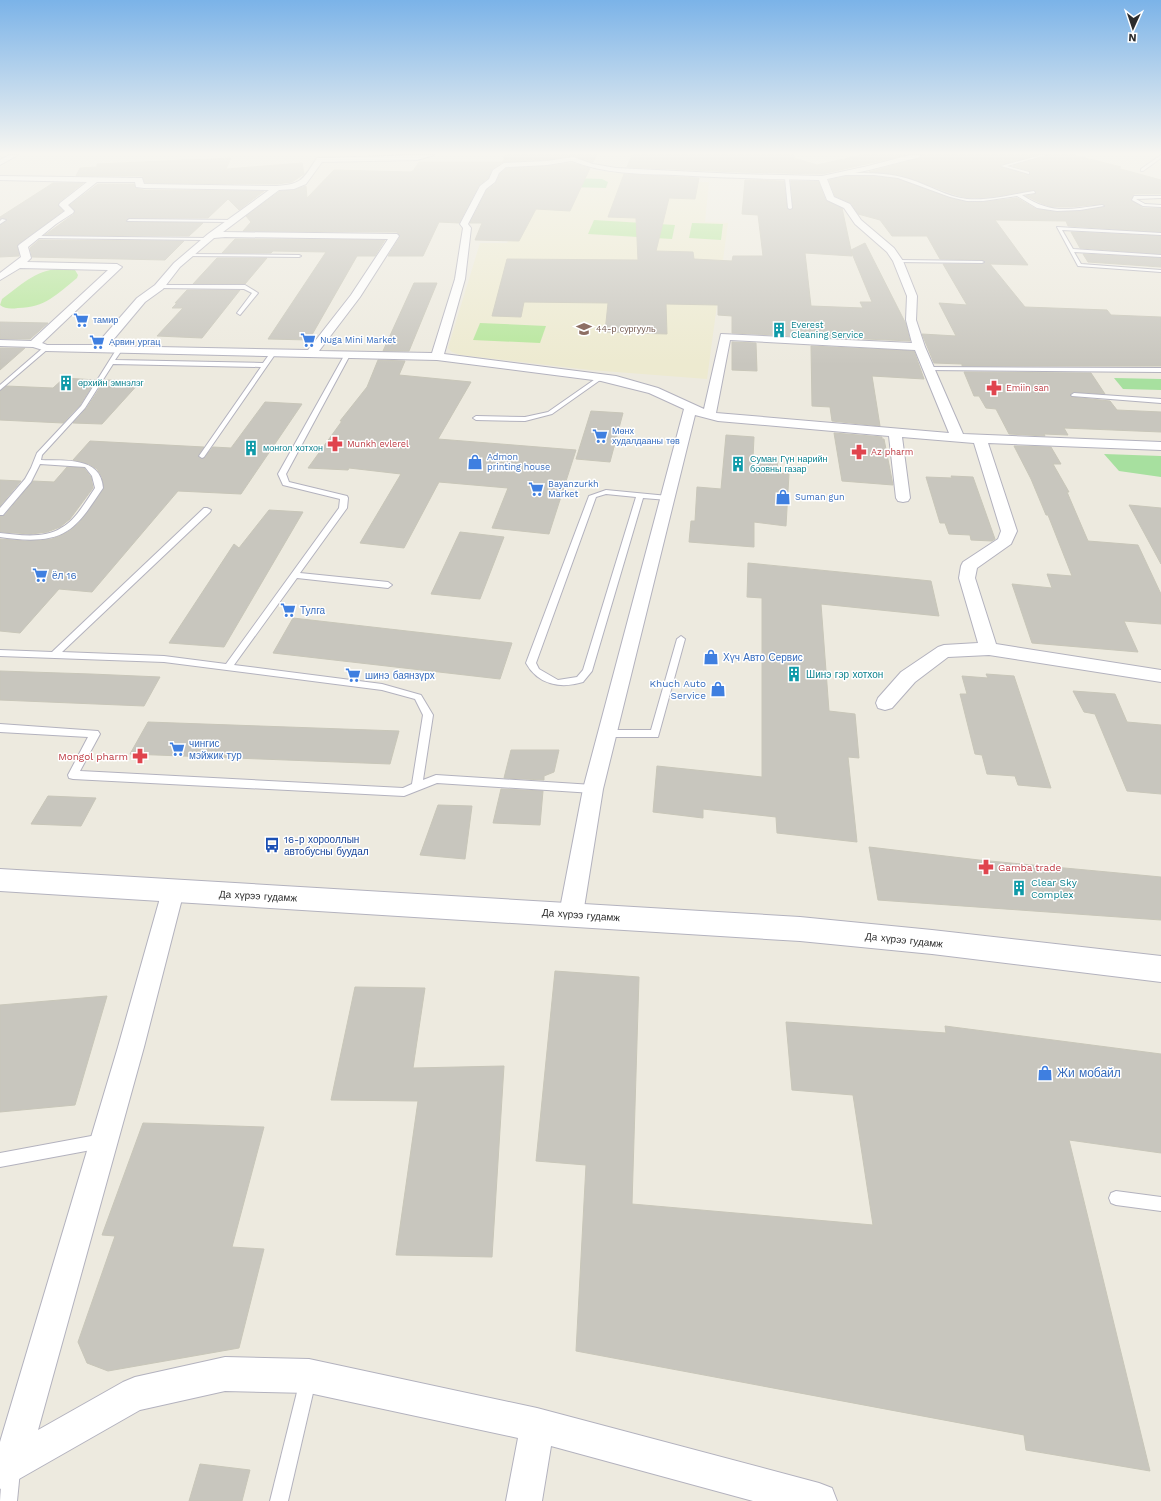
<svg xmlns="http://www.w3.org/2000/svg" width="1161" height="1501" font-family="'Work Sans',sans-serif">
<style>
.education{fill:#edead0}
.green{fill:#a7e09f}
.pitch{fill:#b6e69b}
.building{fill:#c8c6be;stroke:#c8c6b9;fill-rule:evenodd}
.lines{fill:none;stroke-linecap:round;stroke-linejoin:round}
.service-casing{stroke:#b3b2be;stroke-width:2}
.minor-casing{stroke:#b3b2be;stroke-width:2}
.secondary-casing{stroke:#b3b2be;stroke-width:2}
.service{fill:#fff;fill-rule:evenodd}
.minor{fill:#fff;fill-rule:evenodd}
.secondary{fill:#fff;fill-rule:evenodd}
.labels{text-anchor:middle;dominant-baseline:central;stroke-width:3;stroke-linejoin:round;paint-order:stroke}
.far-shop-label{font-size:9px;fill:#366cbe;stroke:#fff;text-anchor:start}
.far-culture-label{font-size:9px;fill:#0d838f;stroke:#fff;text-anchor:start}
.far-education-label{font-size:9px;fill:#785e54;stroke:#fff;text-anchor:start}
.far-health-label{font-size:9px;fill:#be3a42;stroke:#fff;text-anchor:start}
.shop-label{font-size:10px;fill:#366cbe;stroke:#fff;text-anchor:start}
.culture-label{font-size:10px;fill:#0d838f;stroke:#fff;text-anchor:start}
.health-label{font-size:10px;fill:#be3a42;stroke:#fff;text-anchor:end}
.transit-label{font-size:10px;fill:#164399;stroke:#fff;text-anchor:start}
.street-label{font-size:10px;fill:#2c2c2c;stroke:#fff}
.near-shop-label{font-size:12px;fill:#366cbe;stroke:#fff;text-anchor:start}
</style>
<rect width="100%" height="100%" fill="#edeadf"/>
<polygon class="education" points="547,168 693,176 692,182 709,182 705,222 728,223 707,379 590,370 460,355 452,352 448,348 480,243 507,243"/>
<g class="green">
<polygon points="572,178 602,179 608,182 606,188 569,187"/>
<polygon points="1114,378 1161,379 1161,390 1123,389"/>
<polygon points="1104,454 1161,456 1161,477 1119,471"/>
</g>
<g class="pitch">
<polygon points="594,220 675,225 672,239 588,234"/>
<polygon points="692,223 723,224 721,240 689,238"/>
<path d="M59,269L75,270L78,275L77,278C57,294 45,308 18,308C11,309 5,309 0,305L2,299C20,286 35,270 59,269Z"/>
<polygon points="480,323 546,326 540,343 473,340"/>
</g>
<g class="building">
<polygon points="505,155 597,155 593,162 573,156 547,160 503,162 492,169 488,178 479,185 459,223 439,222 423,256 388,256 400,237 397,232 243,231 251,222 246,216 280,191 294,190 306,186 307,198 334,170 410,172 413,171 419,162 503,162"/>
<polygon points="632,155 794,155 794,158 817,165 862,155 906,155 822,174 737,172 627,167"/>
<polygon points="922,155 1037,155 1000,165 1001,167 1029,175 1030,174 1029,171 1013,166 1046,156 1047,155 1074,155 1121,167 1117,168 1161,180 1161,194 1134,194 1131,200 1143,208 1161,208 1161,232 1068,226 1066,221 995,220 1028,265 990,264 1025,307 1107,310 1111,315 1161,317 1161,366 962,366 962,364 934,363 922,334 956,336 939,303 967,305 943,264 982,264 985,261 982,260 940,259 927,236 892,236 880,220 858,214 851,203 835,196 829,180 846,176 874,176 898,179 949,198 967,202 983,202 1017,198 1036,209 1057,212 1080,211 1104,207 1105,206 1102,204 1070,207 1052,207 1043,204 1026,196 1036,194 1034,190 993,197 967,198 953,194 901,175 869,172 920,158"/>
<polygon points="231,158 226,169 302,163 304,174 292,182 277,184 145,183 142,176 76,176 80,168 97,167 97,164"/>
<polygon points="572,163 590,168 570,211 536,209 519,241 475,240 482,223 470,223 487,190 496,183 500,174 507,168 547,166"/>
<path d="M624,174L699,178L695,199L669,198L656,251L693,252L694,259L732,261L733,256H763L758,215L742,214L745,180L784,181L787,208L789,210L793,208L791,181H818L826,201L842,208L851,250L865,243L906,324L910,341L732,333V316L718,315V305L666,304L667,334L605,332L608,303L524,302L521,317L492,316L507,259L638,260L636,218L608,217ZM851,251L872,302H860L863,308L811,306L805,253L852,256Z"/>
<polygon points="53,183 83,183 59,202 58,205 63,211 17,245 19,256 0,257 0,225 7,220 2,218 0,219 0,217"/>
<polygon points="98,184 134,184 135,188 144,190 264,191 239,210 228,199 208,218 129,218 126,221 127,222 203,223 189,236 45,235 74,214 75,211 70,205"/>
<polygon points="1071,232 1161,236 1161,254 1080,248"/>
<polygon points="235,239 385,240 375,256 357,256 309,340 268,339 326,252 273,251 271,253 222,253"/>
<polygon points="39,240 184,241 165,260 32,257 30,248"/>
<polygon points="1083,254 1161,258 1161,267 1088,262"/>
<polygon points="217,258 267,258 245,284 193,284"/>
<polygon points="414,283 437,283 409,351 383,351"/>
<polygon points="187,290 240,290 202,338 157,336 183,308 172,308 177,303 175,303"/>
<polygon points="0,322 48,323 30,339 0,339"/>
<polygon points="732,342 756,343 757,371 732,370"/>
<polygon points="811,346 914,351 924,379 872,376 880,426 832,421 830,407 812,406"/>
<polygon points="0,348 25,348 0,370"/>
<polygon points="378,360 405,361 399,375 471,382 438,439 576,450 549,534 492,528 508,488 439,482 404,548 360,543 401,474 349,468 348,470 308,468 342,421 340,421 367,387"/>
<polygon points="964,372 1091,373 1105,394 1074,392 1070,395 1071,397 1110,401 1117,410 1161,412 1161,432 1064,428 1068,435 1044,434 1045,436 1009,434 996,409 986,408 979,396 974,396"/>
<polygon points="64,378 96,380 80,405 63,423 0,420 0,391 6,386 53,388"/>
<polygon points="105,380 141,381 102,424 73,423 86,409"/>
<polygon points="265,402 302,404 241,494 178,491 92,592 59,589 20,633 0,631 0,539 25,541 52,539 68,532 79,523 104,488 102,477 97,469 89,464 73,460 90,441 204,447 198,456 203,459 213,447 231,448"/>
<polygon points="591,411 623,413 610,462 576,459"/>
<polygon points="834,433 882,437 882,439 884,439 893,485 842,481"/>
<polygon points="726,435 754,437 753,458 778,461 776,473 789,474 786,526 754,522 754,547 689,542 691,521 695,521 697,487 721,489"/>
<polygon points="1014,446 1051,447 1061,464 1053,464 1069,492 1067,492 1088,541 1138,545 1161,594 1161,624 1124,621 1138,652 1032,643 1012,584 1052,588 1047,574 1072,576 1048,515 1046,515 1031,479"/>
<polygon points="67,467 84,468 91,477 93,488 70,519 60,527 47,532 31,534 0,532 0,516 4,516 33,481 54,482"/>
<polygon points="951,476 973,477 995,539 992,541 971,540 970,535 949,534 945,523 940,523 926,477 952,478"/>
<polygon points="0,480 21,481 0,506"/>
<polygon points="1129,505 1161,508 1161,564"/>
<polygon points="269,510 303,512 224,647 169,643 234,544 239,548"/>
<polygon points="460,532 504,537 480,599 431,594"/>
<polygon points="748,563 931,581 939,616 821,604 829,711 855,714 859,758 848,757 857,842 777,833 776,817 703,809 703,818 653,812 657,766 762,777 762,598 747,597"/>
<polygon points="293,618 512,643 500,679 273,653"/>
<polygon points="0,671 91,674 160,677 144,706 0,700"/>
<polygon points="986,674 1014,676 1051,788 1018,785 1015,776 987,774 982,755 975,754 960,694 967,694 962,676 988,678"/>
<polygon points="1073,691 1115,694 1127,722 1161,725 1161,794 1127,791 1095,714 1084,712"/>
<polygon points="148,722 399,731 390,764 130,754"/>
<polygon points="511,750 559,750 554,772 544,776 544,780 504,778"/>
<polygon points="501,789 543,791 540,825 493,823"/>
<polygon points="48,796 96,798 81,826 31,824"/>
<polygon points="438,805 472,806 465,859 420,855"/>
<polygon points="869,847 979,860 1161,877 1161,920 878,900"/>
<polygon points="555,971 639,977 632,1204 873,1225 853,1095 792,1090 786,1022 946,1033 945,1026 1161,1054 1161,1153 1069,1140 1150,1471 1026,1450 1024,1435 576,1351 586,1165 536,1161"/>
<polygon points="355,987 425,988 413,1068 504,1066 492,1257 396,1255 418,1101 331,1100"/>
<polygon points="107,996 75,1105 0,1112 0,1005"/>
<polygon points="143,1123 264,1127 232,1247 264,1249 239,1348 108,1371 87,1363 78,1342 115,1236 102,1235"/>
<polygon points="200,1464 250,1470 242,1501 189,1501"/>
</g>
<g class="lines">
<g class="service-casing">
<g id="service">
<polygon points="1041,155 1046,155 1007,166 1029,172 1029,174 1001,166"/>
<polygon points="1161,155 1161,158 1143,171 1141,171 1141,169"/>
<path d="M842,173C865,173 887,172 909,179C929,185 947,197 967,199C990,201 1013,194 1034,191L1035,193L1022,195C1052,215 1069,209 1102,205L1104,206L1080,210L1057,211L1037,208L1017,196L983,201H967L950,197L898,178L874,175H841Z"/>
<polygon points="787,177 789,178 792,208 790,209 788,208 785,178"/>
<polygon points="1134,196 1161,196 1161,198 1136,199 1145,204 1161,205 1161,207 1143,206 1132,200"/>
<polygon points="2,219 6,220 0,224 0,221"/>
<polygon points="129,219 232,220 234,221 232,222 127,221"/>
<polygon points="1057,227 1161,233 1161,235 1062,230 1073,249 1161,255 1161,257 1074,252 1081,264 1161,270 1161,272 1078,266"/>
<polygon points="35,236 206,238 208,239 206,240 33,238"/>
<polygon points="188,254 299,255 301,256 299,257 186,256"/>
<polygon points="898,260 982,261 984,262 982,263 896,262"/>
<polygon points="159,285 245,285 258,293 240,315 237,313 252,293 244,289 157,288 157,286"/>
<polygon points="44,347 49,348 0,390 0,385"/>
<path d="M119,348L122,350L115,360L263,363L271,352L276,353L204,457L202,458L199,456L261,367L113,364L85,408L42,455L41,460C64,461 101,456 103,488C93,502 82,522 67,531C49,543 20,540 0,537V533C18,535 45,539 61,528C76,520 86,501 95,488L92,476L85,467L40,464L31,482L3,515H0V508L25,479L31,468L37,453L81,406L116,350Z"/>
<polygon points="345,354 350,355 286,474 289,482 347,496 348,498 347,508 300,573 388,582 392,585 388,588 297,578 234,665 382,684 421,695 433,715 423,780 436,775 593,785 597,786 598,789 597,792 593,793 437,783 404,796 73,779 69,778 68,775 88,737 0,732 0,724 98,731 100,734 80,771 403,788 412,784 423,715 415,699 382,690 164,662 0,656 0,650 52,652 204,508 207,508 211,510 210,512 62,652 164,656 226,664 339,508 340,499 283,485 278,474"/>
<polygon points="928,367 1161,368 1161,372 926,370 925,369"/>
<polygon points="601,375 603,376 603,378 552,414 525,421 476,420 473,418 476,416 525,417 548,412"/>
<polygon points="1074,393 1161,399 1161,403 1072,396 1071,395"/>
<path d="M606,490L668,496L672,498L668,500L643,498L592,671L583,682C561,689 538,685 526,663L589,496ZM606,494L636,497L583,670L577,677L558,680L539,669L536,663L596,497Z"/>
<polygon points="681,636 685,639 658,737 605,737 603,734 605,731 608,730 651,730 677,639"/>
<polygon points="102,1134 107,1136 109,1141 107,1146 102,1148 0,1167 0,1153"/>
<polygon points="1116,1191 1161,1197 1161,1211 1116,1205 1111,1203 1109,1198 1111,1193"/>
<polygon points="308,1372 314,1374 316,1380 288,1501 270,1501 300,1380 302,1374"/>
<polygon points="11,1462 17,1465 20,1471 17,1501 0,1501 2,1471 5,1465"/>
</g>
</g>
<g class="minor-casing">
<g id="minor">
<path d="M422,155H434L417,160L322,162L306,184L294,189L279,190L223,232L397,234L399,236L360,297L319,351L432,353L455,279L463,228L460,224L480,186L489,179L493,170L504,163L547,161L573,157L593,164L616,168L737,174L822,176L868,166L910,155H920V157L869,170L827,179L834,197L850,204L861,220L894,248L903,261L917,296L916,320L925,347L963,434L1161,442V450L988,443L1017,531L1011,544L977,568L975,578L996,644L1161,670V682L989,655L948,657L915,682L892,708L885,710L878,708L876,703L878,698L901,672L938,647L944,645L978,643L959,578L961,566L963,562L998,539L1001,531L974,443L902,437L910,498L908,501L903,502L898,501L896,498L889,436L718,421L695,415L603,789L583,914L579,921L571,925L563,921L559,914L583,789L684,409L649,393L601,381L437,360L46,351L33,347L0,346V340L31,341L108,270L20,268L0,280V273L21,257L18,246L20,244L65,211L59,205L60,203L87,182L0,180V176L139,178H142L144,184L277,186C303,184 303,179 317,158H320ZM572,161C605,174 640,174 675,175C723,178 771,179 819,180L827,200L844,208L855,224L887,252L893,261L907,296L906,320L912,343L721,334L704,409L658,388L616,376L444,354L465,279L471,228L468,224L486,189L495,182L499,173L506,167L547,165ZM97,182H135L136,187L144,188L269,190L208,234L174,263L155,285L137,298L96,345H47L42,343L122,267L117,264L27,262L31,258L28,247L56,224L73,213L74,211L68,205ZM225,237L388,239L351,295L308,350L108,346L145,302L163,289L180,267L214,238ZM730,340L915,350L949,433L716,413Z"/>
<polygon points="173,881 181,884 184,891 144,1047 38,1430 123,1382 135,1377 225,1357 309,1359 537,1408 819,1483 832,1488 837,1501 753,1501 551,1446 542,1501 506,1501 518,1438 309,1393 225,1391 140,1410 12,1483 0,1489 0,1442 118,1047 162,891 165,884"/>
</g>
</g>
<g class="secondary-casing">
<g id="secondary">
<polygon points="9,155 18,155 0,165 0,160"/>
<polygon points="0,869 800,917 932,930 1161,956 1161,982 932,954 800,941 0,891"/>
</g>
</g>
<use href="#service" class="service"/>
<use href="#minor" class="minor"/>
<use href="#secondary" class="secondary"/>
</g>
<linearGradient id="sky" x2="0" y2="1"><stop stop-color="#7bb3e8"/><stop offset="0.42" stop-color="#f7f6f1"/><stop offset="1" stop-color="#f7f6f1" stop-opacity="0"/></linearGradient>
<rect width="1161" height="365" fill="url(#sky)"/>
<defs>
<g id="supermarket-bare" transform="scale(1.2)"><path d="M-6-5.5h2.5l.6 2H6L4.5 2H-2.5L-4.4-4H-6ZM-1.5 3.2a1.3 1.3 0 1 0 .1 0ZM3 3.2a1.3 1.3 0 1 0 .1 0Z" fill="#3f7fe0" stroke="#fff" stroke-width="2.5" paint-order="stroke"/></g>
<g id="school-bare" transform="scale(1.2)"><path d="M0-5L7-2L0 1L-7-2ZM-4 1L0 2.5L4 1V4Q0 6-4 4Z" fill="#8d6e63" stroke="#fff" stroke-width="2.5" paint-order="stroke"/></g>
<g id="building-bare" transform="scale(1.2)"><path d="M-4-6H4V6H1V3H-1V6H-4ZM-2.5-4.3h1.7v1.8h-1.7ZM.8-4.3h1.7v1.8H.8ZM-2.5-1h1.7V.8h-1.7ZM.8-1h1.7V.8H.8Z" fill="#0f9aa8" stroke="#fff" stroke-width="2.5" paint-order="stroke"/></g>
<g id="pharmacy-bare" transform="scale(1.2)"><path d="M-2-6h4v4h4v4h-4v4h-4v-4h-4v-4h4Z" fill="#e0444e" stroke="#fff" stroke-width="2.5" paint-order="stroke"/></g>
<g id="shop-bare" transform="scale(1.2)"><path d="M-5-2.5h2.3a2.7 3.5 0 0 1 5.4 0H5L5.5 6h-11ZM-1.5-2.5h3a1.5 2.3 0 0 0-3 0Z" fill="#3f7fe0" stroke="#fff" stroke-width="2.5" paint-order="stroke"/></g>
<g id="bus-bare" transform="scale(1.2)"><path d="M-5-6H5V4H4V6H2V4H-2V6H-4V4H-5ZM-3.5-4V0h7V-4ZM-3.5 1.2v1.5H-2V1.2ZM2 1.2v1.5H3.5V1.2Z" fill="#1a4fb4" stroke="#fff" stroke-width="2.5" paint-order="stroke"/></g>
</defs>
<g fill-rule="evenodd">
<use href="#supermarket-bare" x="81" y="320"/>
<use href="#school-bare" x="584" y="329"/>
<use href="#building-bare" x="779" y="330"/>
<use href="#supermarket-bare" x="308" y="340"/>
<use href="#supermarket-bare" x="97" y="342"/>
<use href="#building-bare" x="66" y="383"/>
<use href="#pharmacy-bare" x="994" y="388"/>
<use href="#supermarket-bare" x="600" y="436"/>
<use href="#pharmacy-bare" x="335" y="444"/>
<use href="#building-bare" x="251" y="448"/>
<use href="#pharmacy-bare" x="859" y="452"/>
<use href="#shop-bare" x="475" y="462"/>
<use href="#building-bare" x="738" y="464"/>
<use href="#supermarket-bare" x="536" y="489"/>
<use href="#shop-bare" x="783" y="497"/>
<use href="#supermarket-bare" x="40" y="575"/>
<use href="#supermarket-bare" x="288" y="610"/>
<use href="#shop-bare" x="711" y="657"/>
<use href="#building-bare" x="794" y="674"/>
<use href="#supermarket-bare" x="353" y="675"/>
<use href="#shop-bare" x="718" y="689"/>
<use href="#supermarket-bare" x="177" y="749"/>
<use href="#pharmacy-bare" x="140" y="756"/>
<use href="#bus-bare" x="272" y="845"/>
<use href="#pharmacy-bare" x="986" y="867"/>
<use href="#building-bare" x="1019" y="888"/>
<use href="#shop-bare" x="1045" y="1073"/>
</g>
<g class="labels">
<g class="far-shop-label">
<text x="93" y="320">тамир</text>
<text x="320" y="340">Nuga Mini Market</text>
<text x="109" y="342">Арвин ургац</text>
<text x="612" y="431">Мөнх<tspan x="612" dy="10">худалдааны төв</tspan></text>
<text x="487" y="457">Admon<tspan x="487" dy="10">printing house</tspan></text>
<text x="548" y="484">Bayanzurkh<tspan x="548" dy="10">Market</tspan></text>
<text x="795" y="497">Suman gun</text>
</g>
<g class="far-culture-label">
<text x="791" y="325">Everest<tspan x="791" dy="10">Cleaning Service</tspan></text>
<text x="78" y="383">өрхийн эмнэлэг</text>
<text x="263" y="448">монгол хотхон</text>
<text x="750" y="459">Суман Гүн нарийн<tspan x="750" dy="10">боовны газар</tspan></text>
</g>
<g class="far-education-label">
<text x="596" y="329">44-р сургууль</text>
</g>
<g class="far-health-label">
<text x="1006" y="388">Emiin san</text>
<text x="347" y="444">Munkh evlerel</text>
<text x="871" y="452">Az pharm</text>
</g>
<g class="shop-label">
<text x="52" y="575">ёл 16</text>
<text x="300" y="610">Тулга</text>
<text x="723" y="657">Хүч Авто Сервис</text>
<text x="365" y="675">шинэ баянзүрх</text>
<text x="706" y="683" text-anchor="end">Khuch Auto<tspan x="706" dy="12">Service</tspan></text>
<text x="189" y="743">чингис<tspan x="189" dy="12">мэйжик тур</tspan></text>
</g>
<g class="culture-label">
<text x="806" y="674">Шинэ гэр хотхон</text>
<text x="1031" y="882">Clear Sky<tspan x="1031" dy="12">Complex</tspan></text>
</g>
<g class="health-label">
<text x="128" y="756">Mongol pharm</text>
<text x="998" y="867" text-anchor="start">Gamba trade</text>
</g>
<g class="transit-label">
<text x="284" y="839">16-р хорооллын<tspan x="284" dy="12">автобусны буудал</tspan></text>
</g>
<g class="street-label">
<text transform="translate(258 896) rotate(3)">Да хүрээ гудамж</text>
<text transform="translate(581 915) rotate(4)">Да хүрээ гудамж</text>
<text transform="translate(904 940) rotate(6)">Да хүрээ гудамж</text>
</g>
<g class="near-shop-label">
<text x="1057" y="1073">Жи мобайл</text>
</g>
</g>
<g transform="translate(1133 28) rotate(183)" stroke="#ffffff" stroke-width="3" paint-order="stroke">
<path d="M0-3L7 15L0 10L-7 15Z" fill="#2c2c2c"/>
<text y="-6" font-size="11" font-weight="bold" text-anchor="middle" fill="#2c2c2c">N</text>
</g>
</svg>
